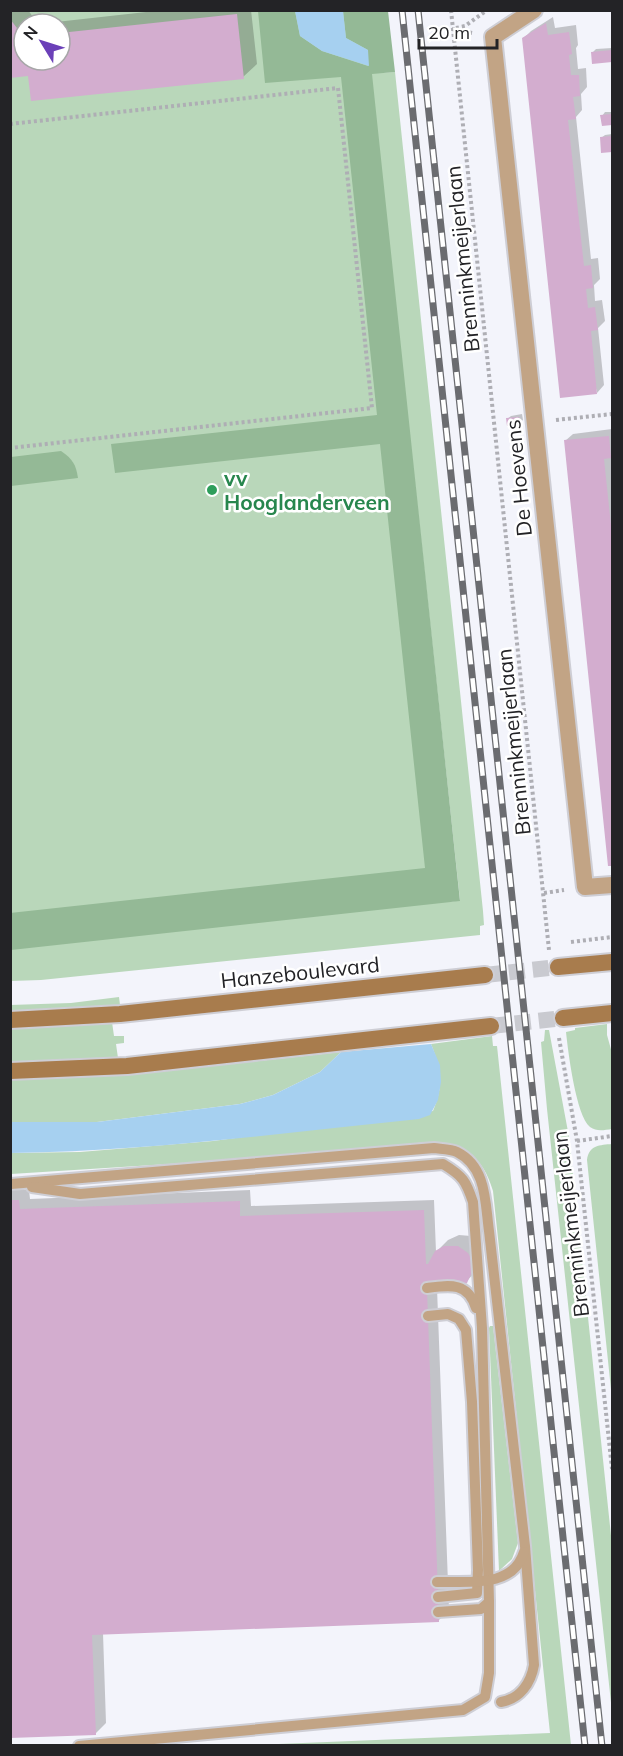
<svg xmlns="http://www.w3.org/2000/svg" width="623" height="1756" font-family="Mulish,sans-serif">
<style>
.green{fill:#b9d7ba;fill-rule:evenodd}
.forest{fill:#94b996}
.water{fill:#a6d0f0}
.shadow{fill:#0003;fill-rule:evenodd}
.building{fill:#d3adcf}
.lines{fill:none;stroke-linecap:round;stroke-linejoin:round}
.secondary-tunnel{stroke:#c9cad0;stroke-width:16;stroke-dasharray:16 8;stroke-linecap:butt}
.service-casing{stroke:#ceced5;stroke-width:14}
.minor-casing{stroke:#ceced5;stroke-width:20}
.secondary-casing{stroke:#ceced5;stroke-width:20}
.path{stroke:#aeaeb4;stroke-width:4;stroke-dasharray:3 3;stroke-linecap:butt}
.service{stroke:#c2a485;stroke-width:10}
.minor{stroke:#c2a485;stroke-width:16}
.secondary{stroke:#a87c4d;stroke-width:16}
.rail-casing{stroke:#6b6c70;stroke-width:7}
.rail{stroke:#fff;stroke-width:4.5;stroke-dasharray:14;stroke-linecap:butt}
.leisure-dot{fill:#2e9e5b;stroke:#fff;stroke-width:2}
.labels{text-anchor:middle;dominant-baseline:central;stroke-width:5;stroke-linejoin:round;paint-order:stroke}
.street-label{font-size:21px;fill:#232326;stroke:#fff}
.leisure-label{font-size:21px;font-weight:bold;fill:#27864d;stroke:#fff;text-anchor:start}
</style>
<rect width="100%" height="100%" fill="#f3f4fb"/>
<g class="green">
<path d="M10,11H373L378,73L395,72L483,911L484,925L480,926V935L41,980L11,981ZM24,24H60V60H24ZM410,438L460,900L450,902Z"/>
<polygon points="119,997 120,1005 11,1015 10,1005 71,1003"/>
<polygon points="112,1022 114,1036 124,1036 124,1043 116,1044 118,1058 65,1062 11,1064 10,1027"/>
<path d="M607,1024V1035L612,1053V1129C604,1130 597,1132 590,1127C576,1116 568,1051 566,1032L575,1030V1028Z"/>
<polygon points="545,1030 549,1030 569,1137 612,1545 612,1712 547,1109 541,1042 544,1041"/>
<path d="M492,1036L493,1046H497L571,1745H251L550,1733L493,1191C483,1156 463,1143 428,1142L262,1158L11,1174V1153L80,1152L213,1141L433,1111C444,1085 441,1069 431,1044Z"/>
<polygon points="341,1052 320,1072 273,1095 240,1104 97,1122 11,1122 10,1078 128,1072 128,1075"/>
<path d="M612,1144V1399L587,1160C589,1145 600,1145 612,1144Z"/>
<polygon points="490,1326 493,1326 518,1543 512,1559 499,1571 489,1328"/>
</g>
<g class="forest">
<polygon points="258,11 295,11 300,36 322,51 368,66 368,50 346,38 343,11 388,11 395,72 372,74 460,901 11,950 10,913 425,868 380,444 115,473 111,444 377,415 341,77 265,83"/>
<path d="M61,451C73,459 76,465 78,478L11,486V457Z"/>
</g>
<g class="water">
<polygon points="295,11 343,11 346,38 368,50 369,66 322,51 300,36"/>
<path d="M431,1044L440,1065L441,1082L438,1100L430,1115L419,1119C283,1133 147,1151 11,1153V1122H97L240,1104L273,1095L320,1072L341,1052Z"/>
</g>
<g class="shadow">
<path d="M10,10H28L38,24L164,10H251L257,64L243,77L29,74L10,76ZM24,24H60V60H24Z"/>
<polygon points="553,17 555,28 576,25 578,45 576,48 578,69 586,68 587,87 581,94 582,110 576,117 591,259 598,258 600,279 594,285 595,301 602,300 605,321 598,328 604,385 597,393 523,39 531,31"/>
<polygon points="612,48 612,60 593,62 592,53 596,49"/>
<polygon points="605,112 612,112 612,124 603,125 602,116"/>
<polygon points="612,134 612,150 603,151 601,138 605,135"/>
<polygon points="522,414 523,420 519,423 507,419 511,416"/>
<polygon points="612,429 612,864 610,865 565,441 573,434"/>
<polygon points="10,1190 29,1190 30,1199 250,1190 251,1206 434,1200 436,1252 448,1240 459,1235 471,1236 480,1244 484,1258 480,1267 464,1284 437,1288 449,1610 438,1621 103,1633 106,1723 95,1734 10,1737"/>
</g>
<g class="building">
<polygon points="237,14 244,79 31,101 28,76 10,78 10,19 24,37 24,60 60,60 60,33"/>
<polygon points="546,23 548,35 569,32 572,54 569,55 571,75 579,75 580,96 573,97 576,119 568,120 584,266 591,265 593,288 586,289 588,308 595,307 598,330 591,331 597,394 560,398 522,38"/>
<polygon points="612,50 612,62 592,64 591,52"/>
<polygon points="612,114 612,125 602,126 600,115"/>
<polygon points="612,136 612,152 601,153 600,137"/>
<polygon points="519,417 520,425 507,426 506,418"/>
<polygon points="609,436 611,458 604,459 612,535 612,866 608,866 564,440"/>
<polygon points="10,1200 19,1200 20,1209 240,1201 240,1216 424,1210 426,1264 428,1264 435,1251 444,1246 458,1246 468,1253 472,1260 473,1270 467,1283 463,1287 427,1290 439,1622 92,1635 96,1735 10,1738"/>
</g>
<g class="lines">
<g class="secondary-tunnel">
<polyline points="485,975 558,967"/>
<polyline points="491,1026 563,1018"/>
</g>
<g class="service-casing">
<g id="service">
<path d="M11,1184L434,1148C441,1149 451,1149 457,1152C487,1167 485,1203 489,1231L525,1546L534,1665C531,1683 520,1699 501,1702"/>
<path d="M32,1187L80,1194L443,1164C463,1176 466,1181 473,1202L482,1328L489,1602L481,1609L438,1612"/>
<path d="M427,1288C450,1285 468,1282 476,1308"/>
<polyline points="428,1316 448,1314 459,1319 466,1330 472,1402 478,1570 477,1593 438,1597"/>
<path d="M437,1582C467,1581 513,1589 524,1552"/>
<polyline points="79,1746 463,1710 485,1697 489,1673 489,1602"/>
</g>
</g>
<g class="minor-casing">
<polyline id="minor" points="534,10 493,37 585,887 612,885"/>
</g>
<g class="secondary-casing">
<g id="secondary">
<polyline points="558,967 612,962"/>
<polyline points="563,1018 612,1013"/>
<polyline points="10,1020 120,1014 485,975"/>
<polyline points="10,1071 127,1066 491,1026"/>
</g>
</g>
<g class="path">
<polyline points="451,10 549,950"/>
<polyline points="456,28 465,26 487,10"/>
<polyline points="452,29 472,33"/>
<polyline points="10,124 338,88 372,408 10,448"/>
<polyline points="556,420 612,414"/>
<polyline points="544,893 564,890"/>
<polyline points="571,942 612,937"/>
<polyline points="559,1038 577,1141 612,1469"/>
<polyline points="577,1141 612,1136"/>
</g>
<use href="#service" class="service"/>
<use href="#minor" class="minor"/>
<use href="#secondary" class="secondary"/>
<g class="rail-casing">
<g id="rail">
<polyline points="402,10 585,1746"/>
<polyline points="418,10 602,1746"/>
</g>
</g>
<use href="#rail" class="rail"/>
</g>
<circle class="leisure-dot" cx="212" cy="490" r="6"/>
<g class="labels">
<g class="street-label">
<text transform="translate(462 259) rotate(-96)">Brenninkmeijerlaan</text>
<text transform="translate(518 478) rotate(-96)">De Hoevens</text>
<text transform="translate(513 742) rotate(-96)">Brenninkmeijerlaan</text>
<text transform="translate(300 972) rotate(-6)">Hanzeboulevard</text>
<text transform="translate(570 1224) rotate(-97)">Brenninkmeijerlaan</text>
</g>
<g class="leisure-label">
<text x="224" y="478">vv<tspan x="224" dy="24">Hooglanderveen</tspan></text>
</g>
</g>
<rect width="623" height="1756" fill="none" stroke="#232326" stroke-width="24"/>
<g transform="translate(42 42) rotate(308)"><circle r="28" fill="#ffffff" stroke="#a7a7a8" stroke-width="1.5"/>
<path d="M0-4.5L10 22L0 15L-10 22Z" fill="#6b40b8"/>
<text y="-9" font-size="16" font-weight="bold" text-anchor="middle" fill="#232326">N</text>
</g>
<path d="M419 39v9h78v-9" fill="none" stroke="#232326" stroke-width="3"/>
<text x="428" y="39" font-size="18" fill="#232326" stroke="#ffffff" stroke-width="4.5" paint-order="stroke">20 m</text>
</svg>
